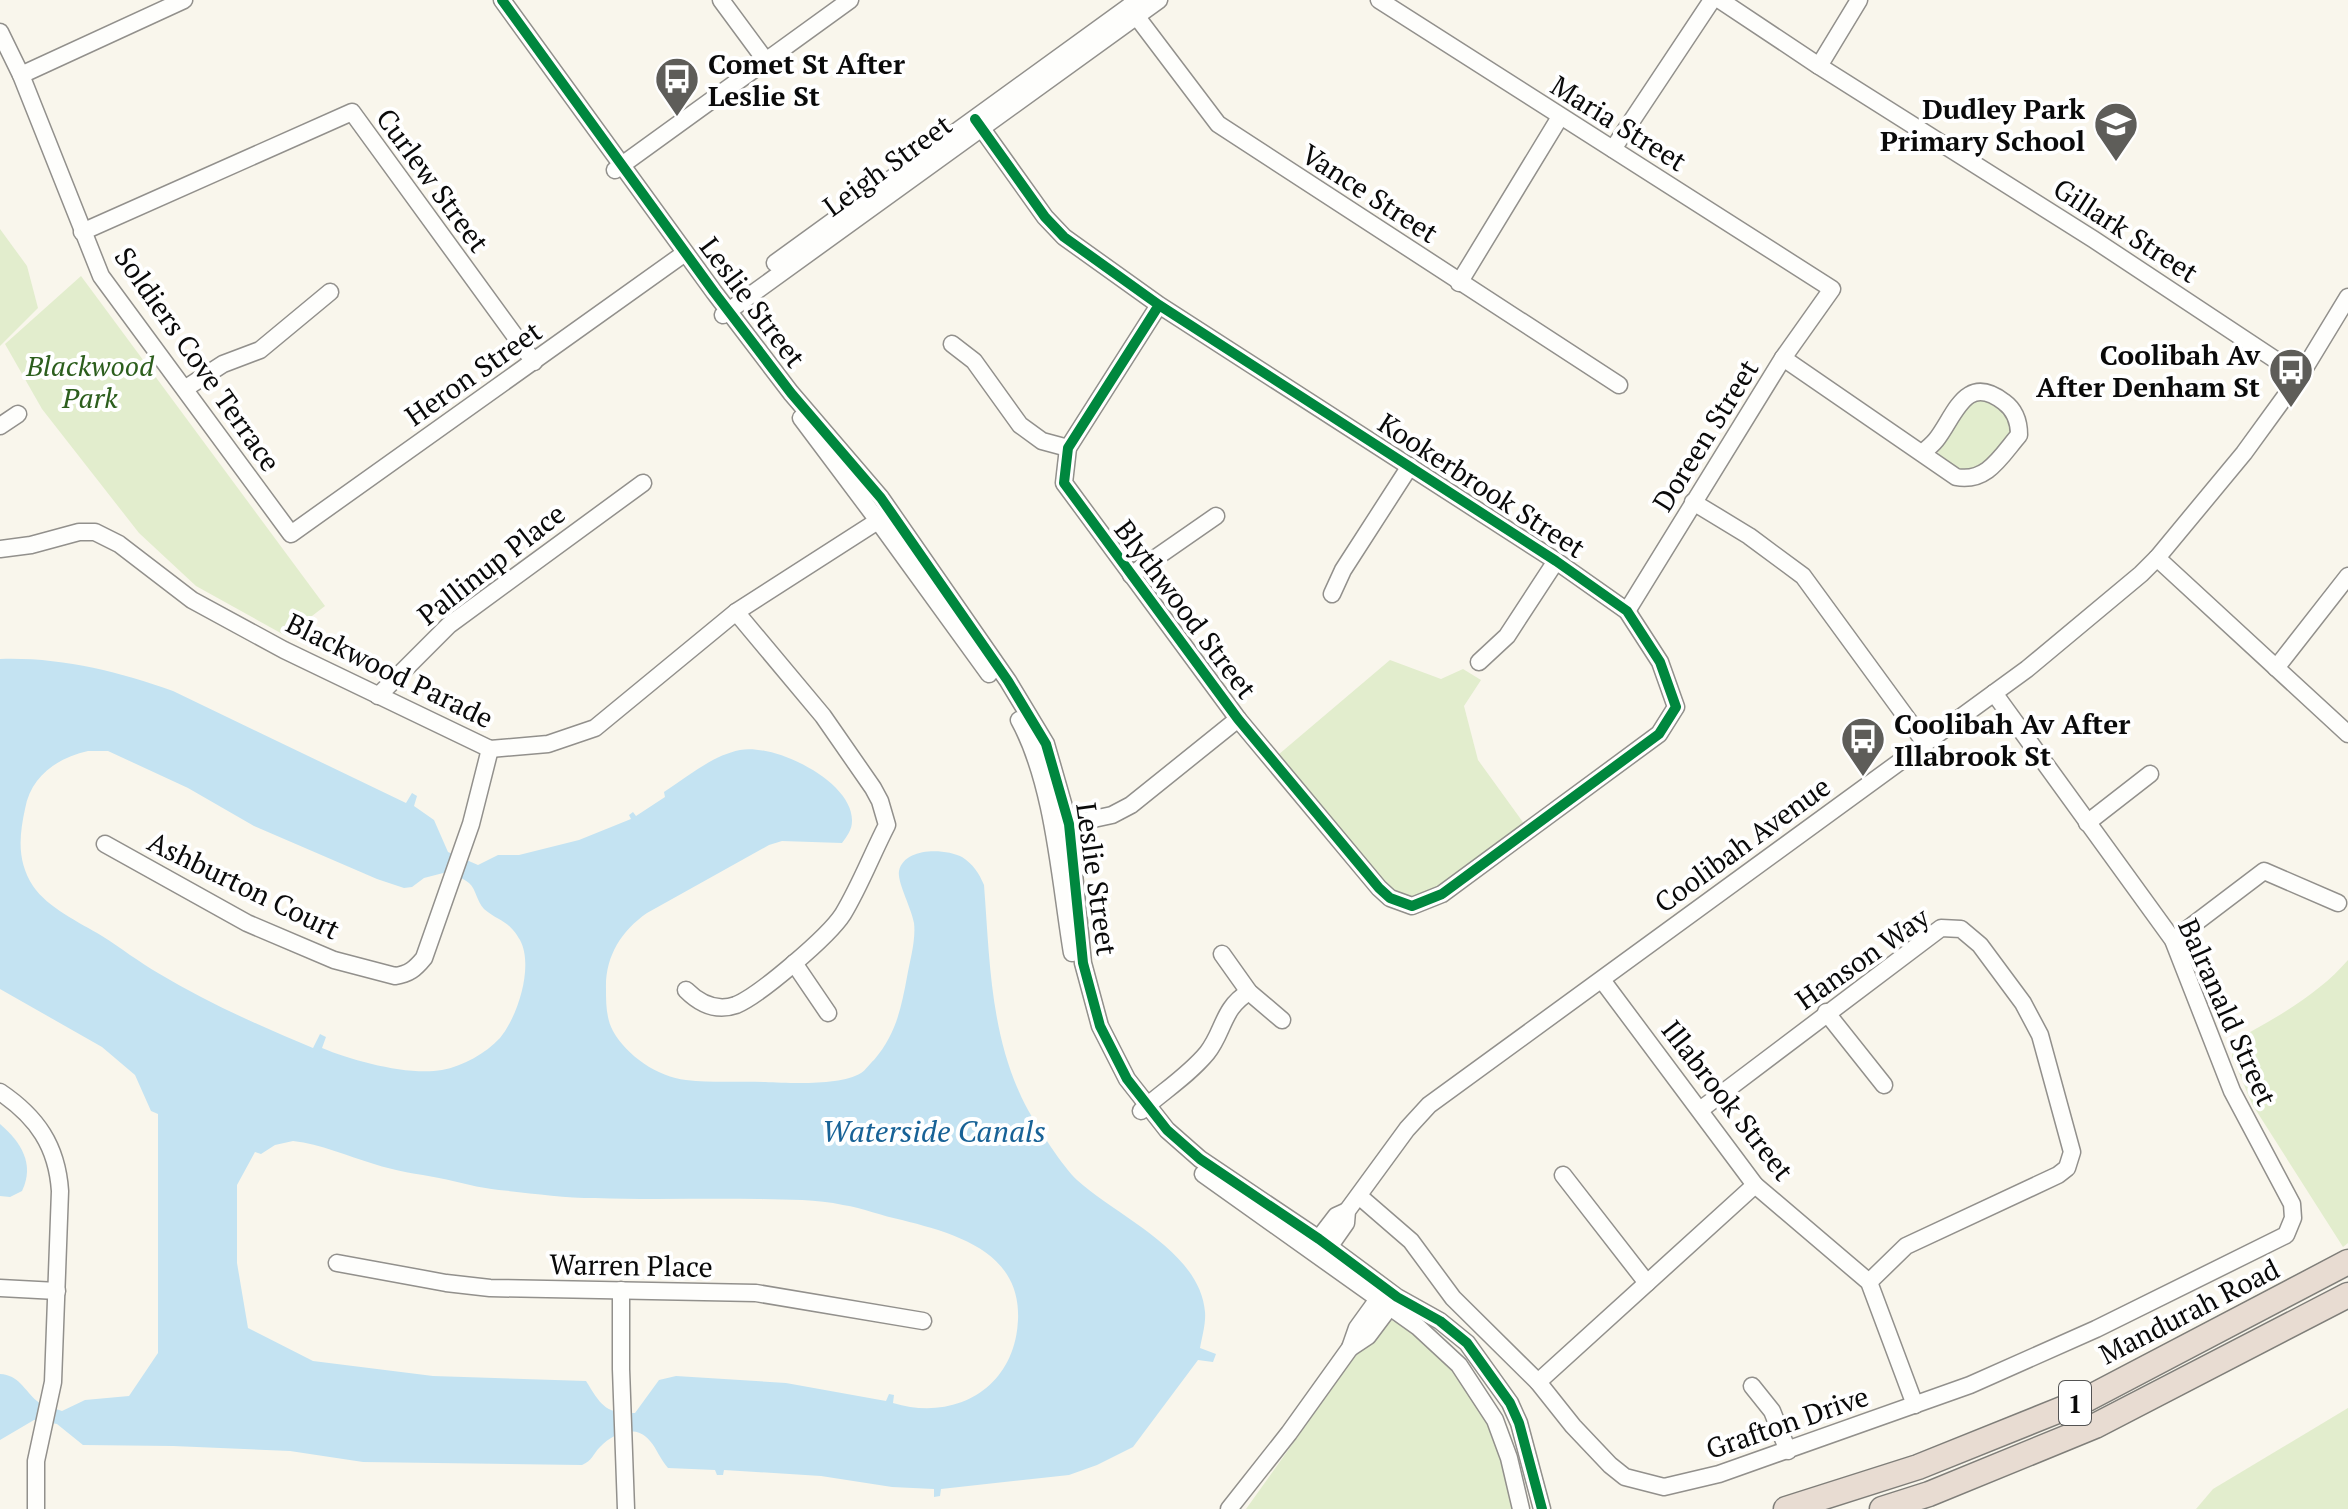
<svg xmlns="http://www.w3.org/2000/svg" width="2348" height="1509" font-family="'PT Serif',serif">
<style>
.green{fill:#e2edcd}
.water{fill:#c4e3f2;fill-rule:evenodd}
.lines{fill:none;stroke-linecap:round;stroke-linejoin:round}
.minor-casing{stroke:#92908c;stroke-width:19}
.highway-casing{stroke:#7f7e79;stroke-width:27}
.minor{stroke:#fefefc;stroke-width:16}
.highway{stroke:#e8dcd2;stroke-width:24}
.cycleway-casing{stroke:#fff;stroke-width:15}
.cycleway{stroke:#00873e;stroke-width:10}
.labels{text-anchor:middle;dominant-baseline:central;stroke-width:8;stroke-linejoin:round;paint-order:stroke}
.shield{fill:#fff;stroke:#545454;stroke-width:2}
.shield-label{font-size:26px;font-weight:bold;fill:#0a0a0a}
.poi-label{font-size:28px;font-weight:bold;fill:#0a0a0a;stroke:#fff;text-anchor:start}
.street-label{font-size:28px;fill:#0a0a0a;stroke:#fff}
.park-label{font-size:28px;font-style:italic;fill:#2c5e1d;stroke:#fff}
.water-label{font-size:30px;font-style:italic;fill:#186296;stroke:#fff}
</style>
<rect width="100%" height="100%" fill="#f9f6ec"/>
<g class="green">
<polygon points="0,229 27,266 38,308 0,346"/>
<polygon points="81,276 325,606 286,636 196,586 139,533 42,409 5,344"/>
<path d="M1975,399L1990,400L2009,414L2013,432L1982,466C1967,477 1953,465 1939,457L1938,451L1959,414Z"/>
<path d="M1390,660L1441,679L1463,669L1481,680L1464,706L1478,760L1525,825L1426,895C1404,899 1397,893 1381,878L1278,755Z"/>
<path d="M2348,960V1243L2343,1247L2252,1104L2232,1056L2234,1041C2274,1019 2318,995 2348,960Z"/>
<path d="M1388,1319C1404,1325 1416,1335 1429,1346C1488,1394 1498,1438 1512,1509H1246L1354,1358Z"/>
<polygon points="2348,1408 2348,1509 2196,1509 2213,1489"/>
</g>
<g class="water">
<path d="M0,659C59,657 117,671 173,691L406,803L412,793L417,796L414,806L434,820L448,852L478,865L498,855H519L579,840L631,819L629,815L633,812L636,816L665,797L664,792C689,776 711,756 740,750C774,743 853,781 852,821C852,830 847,836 842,843L782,841L769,845L647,913C621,931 605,957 606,989C606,1003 606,1018 613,1031C627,1056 658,1077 686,1080C712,1083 739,1081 765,1082C790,1083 840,1086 861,1073C866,1070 870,1063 874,1060C896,1034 901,1009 907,977C910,960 916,940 914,923C911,907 897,882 899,871C904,847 945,848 962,857C973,864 979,873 984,885C990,962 990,1040 1028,1110C1038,1128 1063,1167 1077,1180C1118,1217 1200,1251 1205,1312C1206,1323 1202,1337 1200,1348L1216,1354L1213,1362L1198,1360L1133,1447L1097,1465L1069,1475L941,1489L940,1496L934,1497V1489L892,1487L821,1476L724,1470L723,1475H717L715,1470L668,1468C660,1459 657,1449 650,1441C635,1423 614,1433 600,1447C593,1454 592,1461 582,1465L363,1462L290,1451L173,1446L83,1445L57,1424L34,1420L0,1440V1374C19,1375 24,1390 37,1401C42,1406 55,1408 62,1411L85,1400L129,1396L158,1353V1114L151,1111L135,1075L102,1047L0,989ZM88,751H108L188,788L254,826L377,879L404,888L412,887L424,878L447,872C453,875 463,878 469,883C476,889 477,902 484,909C499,922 508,919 520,940C534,966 518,1016 500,1038C485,1054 463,1066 442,1070C409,1076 353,1061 322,1048L326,1037L320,1034L313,1048C260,1026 208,1003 158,973C139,962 121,948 102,936C79,922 48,908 33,886C17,861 19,837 25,809C31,776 57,758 88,751ZM293,1141C321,1144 347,1156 374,1164C395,1171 418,1174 439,1178C459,1182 479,1188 499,1190C531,1193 563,1198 595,1198C650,1200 704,1198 759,1199C786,1200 816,1199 843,1205C863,1208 882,1216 902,1220C957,1234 1021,1252 1018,1320C1015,1388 955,1422 893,1403L894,1395L889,1394L886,1401L786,1383L676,1376L659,1380L635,1413C605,1414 601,1405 586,1381L433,1376L313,1361L248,1328L237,1263V1185L255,1152L261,1154L275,1145Z"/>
<path d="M0,1124C21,1142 35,1164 22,1191L10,1197L0,1196Z"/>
</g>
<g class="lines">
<g class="minor-casing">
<g id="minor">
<polyline points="502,0 714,292 791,393 881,498 1008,681 1046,744 1069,824 1083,963 1100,1026 1127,1079 1167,1130 1200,1159 1319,1239 1397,1297 1440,1321 1467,1343 1510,1403 1519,1423 1542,1509"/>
<polyline points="721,0 766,61"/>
<polyline points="1379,0 1832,289 1783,358 1627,611"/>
<polyline points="1720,0 1819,66 2093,239 2300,376"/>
<polyline points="1131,5 1137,17 1218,124 1619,385"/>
<polyline points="0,32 21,75 101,276 291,534 685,253"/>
<polyline points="1819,66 1859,0"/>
<polyline points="21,75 184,0"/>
<polyline points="975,119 1045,217 1064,237 1159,305 1556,561 1627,611 1660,662 1676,707 1659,734 1442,894 1412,906 1390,898 1379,888 1238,719 1064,483 1068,448 1159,305"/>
<polyline points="1613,149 1712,0"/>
<polyline points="615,170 850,0"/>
<polyline points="82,232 352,112 534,362"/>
<polyline points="775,263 1138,0"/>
<polyline points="1459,283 1560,117"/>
<polyline points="723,315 1159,0"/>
<polyline points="952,344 974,361 1020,425 1042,441 1068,448"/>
<path d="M1783,358L1956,477C1987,483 2001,456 2019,435C2019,422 2015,410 2004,402C1965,372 1955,416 1936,440C1932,445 1927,449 1922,453"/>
<polyline points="186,388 223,364 260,350 330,292"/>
<polyline points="801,418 873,514 989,674"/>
<polyline points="0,426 18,414"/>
<polyline points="1693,502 1749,536 1803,576 1925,743"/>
<polyline points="0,549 31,545 79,532 95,532 119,544 192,600 284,650 490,749 548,744 595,728 736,612 887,515"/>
<polyline points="2157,558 2348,734"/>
<polyline points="1131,575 1216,516"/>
<polyline points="1332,594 1343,570 1410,466"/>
<polyline points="1479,662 1507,636 1556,561"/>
<polyline points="2276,668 2348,576"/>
<polyline points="378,696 449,625 643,483"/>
<path d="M1019,720C1054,784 1060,881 1072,953"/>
<polyline points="2087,823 2150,774"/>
<polyline points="1061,826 1112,815 1131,805 1238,719"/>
<path d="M105,844L247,923L334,960L395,976C409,974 415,969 424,958L471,824L490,749"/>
<polyline points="2173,940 2264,871 2338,903"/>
<polyline points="1222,954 1249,992 1282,1020"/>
<polyline points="794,963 828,1013"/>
<polyline points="1602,980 1755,1185 1869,1282 1915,1405"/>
<path d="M686,990C699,1003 716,1012 736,1005C760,995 829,936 843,914C860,886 872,854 887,825L880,801L873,788L823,716L736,612"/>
<polyline points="1826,1012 1884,1085"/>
<path d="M0,1092C37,1117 57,1146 60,1191L53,1382L36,1461V1509"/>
<polyline points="1700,1110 1941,928 1961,929 1980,945 2023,1003 2040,1035 2072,1152 2067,1168 2058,1175 1906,1246 1869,1282"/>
<path d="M1141,1111C1162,1092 1188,1076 1207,1053C1224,1032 1222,1008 1249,992"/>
<polyline points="1203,1174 1418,1327 1459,1365 1495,1420 1509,1458 1521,1509"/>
<polyline points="1563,1175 1647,1283"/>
<polyline points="1359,1196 1411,1241 1453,1298 1538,1382 1573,1426 1610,1465 1625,1477 1664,1487 1719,1474 1970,1385 2096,1329 2286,1235 2293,1218 2292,1204 2232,1091 2173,940 1994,693"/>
<polyline points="1313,1246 1336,1216 1347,1211"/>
<polyline points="1325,1253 1346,1223 1347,1211 1407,1129 1429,1105 2027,669 2141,574 2157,558 2244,453 2300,376 2348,297"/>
<polyline points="337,1263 446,1283 490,1288 756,1293 923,1321"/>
<polyline points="0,1288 57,1291"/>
<polyline points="621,1290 621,1369 626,1509"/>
<polyline points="1350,1348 1368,1336 1395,1300"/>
<polyline points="1538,1382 1755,1185"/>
<polyline points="1752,1386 1772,1411 1788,1451"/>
<polyline points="1229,1509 1289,1433 1350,1348 1357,1328 1383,1292"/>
</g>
</g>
<g class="highway-casing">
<g id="highway">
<polyline points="1786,1509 1918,1467 2087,1399 2348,1262"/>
<polyline points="1882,1509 1929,1494 2095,1426 2348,1295"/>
</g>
</g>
<use href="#minor" class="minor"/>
<use href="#highway" class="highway"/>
<g class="cycleway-casing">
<g id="cycleway">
<polyline points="502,0 714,292 791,393 881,498 1008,681 1046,744 1069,824 1083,963 1100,1026 1127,1079 1167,1130 1200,1159 1319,1239 1397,1297 1440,1321 1467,1343 1510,1403 1519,1423 1542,1509"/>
<polyline points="975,119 1045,217 1064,237 1159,305 1556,561 1627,611 1660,662 1676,707 1659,734 1442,894 1412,906 1390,898 1379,888 1238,719 1064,483 1068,448 1159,305"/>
</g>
</g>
<use href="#cycleway" class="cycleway"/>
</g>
<defs>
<g id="bus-pin" transform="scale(2.3)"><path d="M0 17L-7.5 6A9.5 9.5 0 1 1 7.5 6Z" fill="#5e5d59" stroke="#fff"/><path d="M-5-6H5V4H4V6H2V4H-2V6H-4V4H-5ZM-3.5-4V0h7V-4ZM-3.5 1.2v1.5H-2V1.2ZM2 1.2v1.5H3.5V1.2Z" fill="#fff"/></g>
<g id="school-pin" transform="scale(2.3)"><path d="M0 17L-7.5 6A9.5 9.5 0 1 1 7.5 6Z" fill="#5e5d59" stroke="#fff"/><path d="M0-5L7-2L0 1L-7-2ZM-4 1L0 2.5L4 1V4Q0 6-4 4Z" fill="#fff"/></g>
</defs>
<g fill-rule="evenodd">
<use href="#bus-pin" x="677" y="79"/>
<use href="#school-pin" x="2116" y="124"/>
<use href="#bus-pin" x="2291" y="370"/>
<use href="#bus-pin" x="1863" y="739"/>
</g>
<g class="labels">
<rect class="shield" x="2059" y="1381" width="32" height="44" rx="6"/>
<g class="shield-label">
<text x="2075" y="1403">1</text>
</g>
<g class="poi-label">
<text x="708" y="63">Comet St After<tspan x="708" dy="32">Leslie St</tspan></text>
<text x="2085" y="108" text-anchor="end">Dudley Park<tspan x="2085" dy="32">Primary School</tspan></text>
<text x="2260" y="354" text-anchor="end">Coolibah Av<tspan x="2260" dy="32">After Denham St</tspan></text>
<text x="1894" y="723">Coolibah Av After<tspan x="1894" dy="32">Illabrook St</tspan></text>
</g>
<g class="street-label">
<text transform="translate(1619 123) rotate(32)">Maria Street</text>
<text transform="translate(887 165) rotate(-36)">Leigh Street</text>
<text transform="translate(433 180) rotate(54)">Curlew Street</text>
<text transform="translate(1370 193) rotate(33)">Vance Street</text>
<text transform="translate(2126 230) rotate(33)">Gillark Street</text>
<text transform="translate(753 302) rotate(53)">Leslie Street</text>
<text transform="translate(198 359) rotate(55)">Soldiers Cove Terrace</text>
<text transform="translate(473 373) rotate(-35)">Heron Street</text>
<text transform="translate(1705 435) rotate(-58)">Doreen Street</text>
<text transform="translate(1482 485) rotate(33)">Kookerbrook Street</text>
<text transform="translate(491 564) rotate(-38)">Pallinup Place</text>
<text transform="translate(1186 609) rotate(53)">Blythwood Street</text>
<text transform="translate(390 670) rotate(26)">Blackwood Parade</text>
<text transform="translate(1742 844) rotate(-36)">Coolibah Avenue</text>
<text transform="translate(1097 879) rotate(82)">Leslie Street</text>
<text transform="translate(244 885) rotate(26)">Ashburton Court</text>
<text transform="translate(1862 958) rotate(-35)">Hanson Way</text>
<text transform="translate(2228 1012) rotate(66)">Balranald Street</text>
<text transform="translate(1728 1100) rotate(52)">Illabrook Street</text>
<text transform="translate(631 1265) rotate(1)">Warren Place</text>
<text transform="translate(2189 1311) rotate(-27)">Mandurah Road</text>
<text transform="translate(1787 1422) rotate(-19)">Grafton Drive</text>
</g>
<g class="park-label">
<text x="90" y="365">Blackwood<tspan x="90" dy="32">Park</tspan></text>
</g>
<g class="water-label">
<text x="934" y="1131">Waterside Canals</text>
</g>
</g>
</svg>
